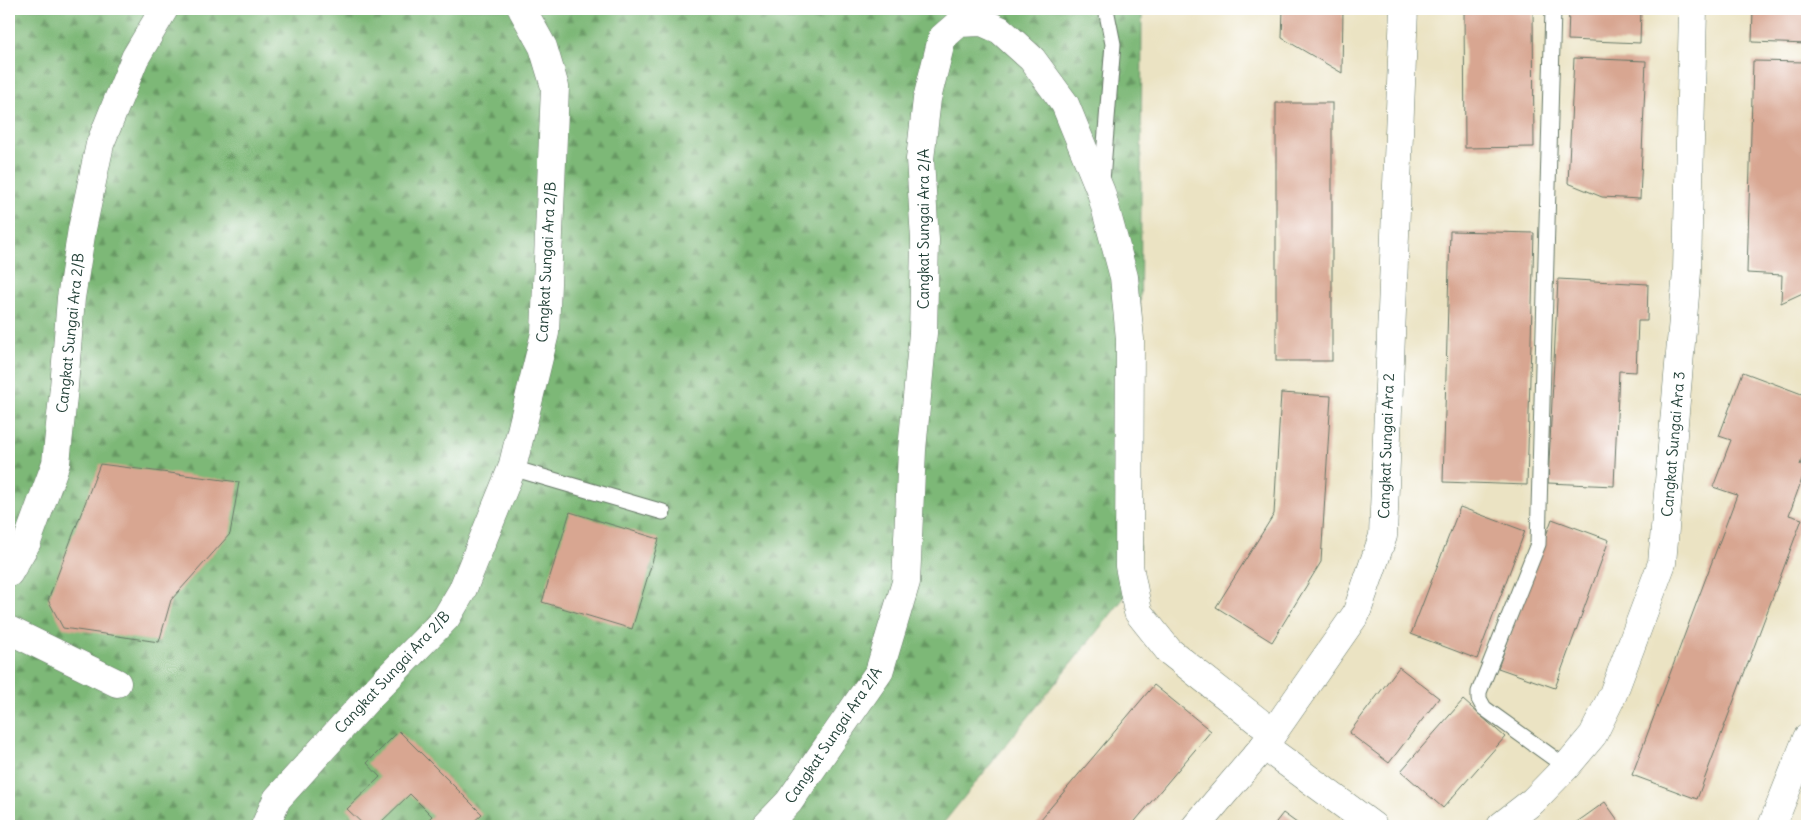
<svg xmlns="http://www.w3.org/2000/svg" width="1816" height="835" font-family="Delius,sans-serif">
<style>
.forest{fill:url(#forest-firs);stroke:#4e7a56}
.building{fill:#d8a691}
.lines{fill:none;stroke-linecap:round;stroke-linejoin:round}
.lane-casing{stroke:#676;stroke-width:17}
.street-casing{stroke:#676;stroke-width:29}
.lane{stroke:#fff;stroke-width:15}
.street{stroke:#fff;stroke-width:28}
.labels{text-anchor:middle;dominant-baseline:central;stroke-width:4;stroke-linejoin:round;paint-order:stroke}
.street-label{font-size:15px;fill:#1f3d34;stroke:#fff}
</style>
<defs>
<pattern id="forest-firs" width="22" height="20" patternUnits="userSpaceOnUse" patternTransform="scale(1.25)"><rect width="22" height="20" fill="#7db877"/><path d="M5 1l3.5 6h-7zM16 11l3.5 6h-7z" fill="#669762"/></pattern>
</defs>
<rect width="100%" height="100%" fill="#fff"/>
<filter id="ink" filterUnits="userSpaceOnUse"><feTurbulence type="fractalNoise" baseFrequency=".02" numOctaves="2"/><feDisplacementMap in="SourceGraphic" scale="10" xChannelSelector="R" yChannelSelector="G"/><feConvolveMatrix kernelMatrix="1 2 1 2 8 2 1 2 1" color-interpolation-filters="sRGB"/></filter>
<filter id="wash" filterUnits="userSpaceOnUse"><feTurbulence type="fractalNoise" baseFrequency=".0096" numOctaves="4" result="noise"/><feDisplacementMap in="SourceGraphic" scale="20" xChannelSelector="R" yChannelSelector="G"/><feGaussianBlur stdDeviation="1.12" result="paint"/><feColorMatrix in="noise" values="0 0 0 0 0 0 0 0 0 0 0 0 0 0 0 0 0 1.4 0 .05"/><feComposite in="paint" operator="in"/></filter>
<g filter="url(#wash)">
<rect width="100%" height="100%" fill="#ebe3c3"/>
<polygon class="forest" points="9,9 1142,9 1139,579 941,826 9,826"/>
<g id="blocks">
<g class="building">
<polygon points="1283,9 1343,9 1342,73 1282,38"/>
<polygon points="1464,9 1533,9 1534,147 1465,148"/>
<polygon points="1569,9 1641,9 1640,43 1568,40"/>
<polygon points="1753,9 1807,9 1807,44 1752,42"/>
<polygon points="1574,58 1646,61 1640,199 1602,197 1568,183"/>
<polygon points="1753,61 1807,62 1807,291 1781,303 1782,275 1747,273"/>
<rect x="1276" y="103" width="56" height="258"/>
<polygon points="1450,231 1534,233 1527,485 1443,482"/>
<polygon points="1558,279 1648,284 1647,321 1638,321 1636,372 1619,371 1614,486 1548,483"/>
<polygon points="1743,372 1807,396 1807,445 1800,465 1806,468 1789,515 1802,519 1697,799 1632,775 1737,495 1713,487 1731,440 1719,436"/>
<polygon points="1281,393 1331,396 1321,562 1272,642 1216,607 1274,514"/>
<polygon points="100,464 239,482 230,534 171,600 159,642 63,628 48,600"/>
<polygon points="1460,507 1525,531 1477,659 1411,634"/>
<polygon points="570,512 659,539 632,629 542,602"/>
<polygon points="1552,519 1609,540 1555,688 1498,668"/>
<polygon points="1399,667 1439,698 1389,763 1349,733"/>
<polygon points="1154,685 1211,731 1156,796 1131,826 1035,826"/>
<polygon points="1463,700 1505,737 1443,808 1401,771"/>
<polygon points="399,731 482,814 469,826 422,826 432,816 410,794 377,826 365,826 347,809 380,777 367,763"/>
<polygon points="1605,802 1622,826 1571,826 1584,817"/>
<polygon points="1283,813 1301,826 1273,826"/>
</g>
</g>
</g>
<g filter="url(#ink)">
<use href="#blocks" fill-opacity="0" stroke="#676" stroke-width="1"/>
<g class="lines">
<g class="lane-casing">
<g id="lane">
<polyline points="1553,9 1538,544 1479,692 1479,699 1484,708 1566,767"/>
<polyline points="1102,181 1113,44 1106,9"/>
<polyline points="512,468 663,512"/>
</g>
</g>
<g class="street-casing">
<g id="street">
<polyline points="9,573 27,542 56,463 64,387 71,298 82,229 100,144 135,58 164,9"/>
<polyline points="9,630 117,683"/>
<polyline points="1264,746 1373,826"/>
<polyline points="265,826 277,799 372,694 446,618 462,591 512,468 545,333 555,87 543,47 522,9"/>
<polyline points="766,826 789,802 879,672 906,582 912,450 923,333 925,240 920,159 927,99 942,38 959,23 982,22 1000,30 1032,59 1065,104 1101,192 1124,277 1130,339 1129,566 1138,612 1169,651 1273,733"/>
<polyline points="1196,826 1264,746 1356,614 1383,536 1404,9"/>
<polyline points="1501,826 1533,801 1566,767 1593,735 1613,694 1662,563 1687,272 1693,9"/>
<polyline points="1772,826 1807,738"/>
</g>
</g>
<use href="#lane" class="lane"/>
<use href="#street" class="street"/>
</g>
</g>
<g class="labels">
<g class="street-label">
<text transform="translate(923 229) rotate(-90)">Cangkat Sungai Ara 2/A</text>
<text transform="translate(546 262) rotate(-87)">Cangkat Sungai Ara 2/B</text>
<text transform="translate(70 333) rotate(-84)">Cangkat Sungai Ara 2/B</text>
<text transform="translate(1673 444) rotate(-85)">Cangkat Sungai Ara 3</text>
<text transform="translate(1386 446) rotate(-88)">Cangkat Sungai Ara 2</text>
<text transform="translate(392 672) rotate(-47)">Cangkat Sungai Ara 2/B</text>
<text transform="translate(833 735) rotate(-56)">Cangkat Sungai Ara 2/A</text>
</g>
</g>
<rect width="1816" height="835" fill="none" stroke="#fff" stroke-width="30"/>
</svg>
